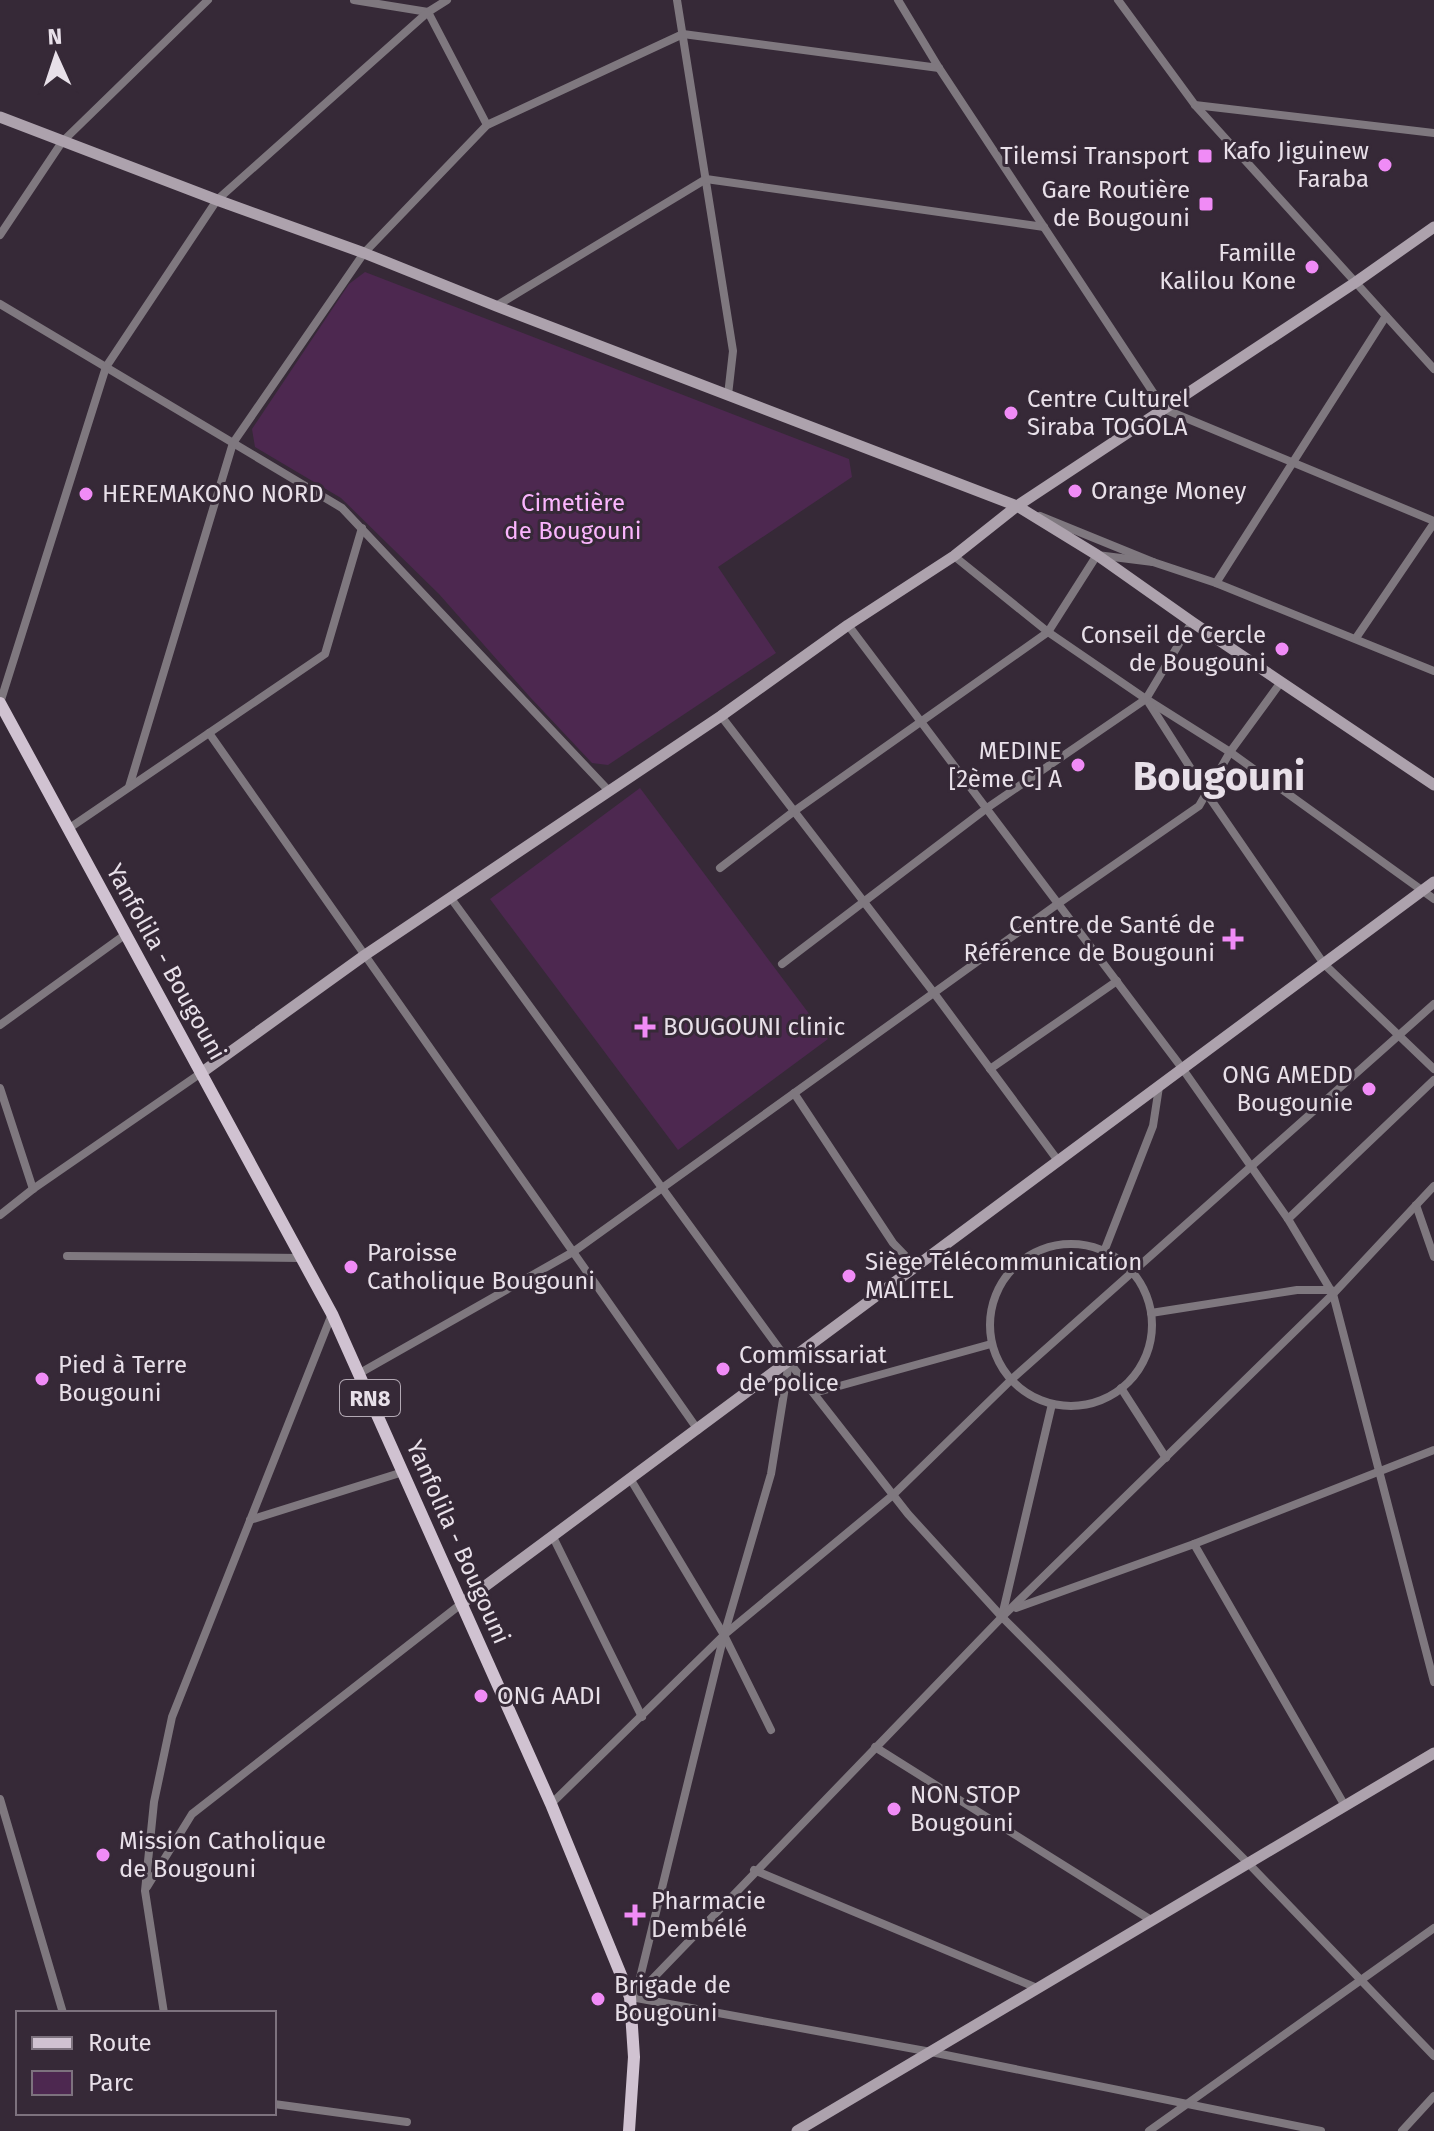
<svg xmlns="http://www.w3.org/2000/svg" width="1434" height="2131" font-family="'Fira Sans',sans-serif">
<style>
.green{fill:#4d2850}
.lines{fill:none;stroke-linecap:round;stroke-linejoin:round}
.street{stroke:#7f787f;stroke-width:8}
.secondary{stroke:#ada2ad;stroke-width:11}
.primary{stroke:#d0c2d1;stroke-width:12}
.poi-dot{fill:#f08bf6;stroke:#362937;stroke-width:3}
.labels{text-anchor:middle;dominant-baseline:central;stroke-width:6;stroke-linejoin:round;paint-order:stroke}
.shield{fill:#362937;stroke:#b3a9b4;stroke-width:2}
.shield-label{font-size:22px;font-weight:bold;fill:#e8e0e9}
.poi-label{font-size:24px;fill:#e8e0e9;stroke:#362937;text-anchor:start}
.park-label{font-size:24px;fill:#fbb5fe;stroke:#362937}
.street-label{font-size:24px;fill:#e8e0e9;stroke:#362937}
.town-label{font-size:40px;font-weight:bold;fill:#e8e0e9;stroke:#362937}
</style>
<rect width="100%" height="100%" fill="#362937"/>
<g class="green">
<polygon points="365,272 849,459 852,477 718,567 776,653 608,765 592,763 529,696 439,594 341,498 255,447 252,429 349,284"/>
<polygon points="640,788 828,1039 678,1150 490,899"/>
</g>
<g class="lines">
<g class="street">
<polyline points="354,0 428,12 487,125"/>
<polyline points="677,0 733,351 728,395"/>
<polyline points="898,0 939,68 1164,409 1434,521"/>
<polyline points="1118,0 1195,105 1434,369"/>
<polyline points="1195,105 1434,133"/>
<polyline points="0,235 62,142 208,0"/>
<polyline points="0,304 342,508 609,791"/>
<polyline points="496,306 706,179 1044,227"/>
<polyline points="1040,516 1153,562 1216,583 1434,671"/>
<polyline points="954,556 1048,632 1146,699 1230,752 1434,899"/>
<polyline points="1216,583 1386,316"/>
<polyline points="848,625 1182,1068 1288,1219 1333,1294 1434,1682"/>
<polyline points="1356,638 1434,523"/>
<polyline points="0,703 106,367 217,200 428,12 447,0"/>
<polyline points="1149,703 1207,794 1324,964 1434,1069"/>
<polyline points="721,716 934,993 1059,1162"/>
<polyline points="209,733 698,1430"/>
<polyline points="129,787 233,443 364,253 487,125 683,34 939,68"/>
<polyline points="68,829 325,654 362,528"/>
<polyline points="720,868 793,812 1048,632 1097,555 1153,562"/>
<polyline points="450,897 789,1362 908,1514 1002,1617 1248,1863 1434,2056"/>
<polyline points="782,964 987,808 1146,699 1192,622"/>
<polyline points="0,1025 126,934"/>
<polyline points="990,1069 1117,981"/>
<polyline points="0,1088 33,1189"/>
<polyline points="794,1093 893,1243 917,1268"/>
<polyline points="1416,1205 1434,1257"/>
<polyline points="0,1215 33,1189 201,1073"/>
<polyline points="1288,1219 1434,1080"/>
<circle cx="1071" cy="1325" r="81"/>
<polyline points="1105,1249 1153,1126 1159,1087"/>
<polyline points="67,1256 302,1258"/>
<polyline points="1151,1313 1297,1290 1331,1290"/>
<polyline points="360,1373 573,1252 1059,903 1199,806 1230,752 1281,682"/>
<polyline points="1121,1388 1166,1458"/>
<polyline points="814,1393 991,1344"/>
<polyline points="631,1480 724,1635 771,1730"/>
<polyline points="250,1520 403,1472"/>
<polyline points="553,1537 642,1717"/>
<polyline points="1194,1544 1345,1806"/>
<polyline points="1016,1608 1194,1544 1434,1450"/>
<polyline points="1002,1616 1052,1404"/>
<polyline points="875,1747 1151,1920"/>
<polyline points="0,1799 63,2013"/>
<polyline points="551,1804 724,1635 893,1495 1012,1379 1434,1004"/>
<polyline points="754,1870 1037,1988"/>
<polyline points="147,1887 192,1814 461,1604"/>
<polyline points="636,1994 724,1635 771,1474 789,1362"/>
<polyline points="630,1997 635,1997 1002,1617 1333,1294 1434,1186"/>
<polyline points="631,1997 931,2052 1321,2131"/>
<polyline points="164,2013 145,1891 154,1802 172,1717 332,1314"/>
<polyline points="274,2104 407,2122"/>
<polyline points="1149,2131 1434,1928"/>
<polyline points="1402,2131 1434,2096"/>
</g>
<g class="secondary">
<polyline points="0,117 217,200 364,253 496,306 1017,506 1097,555 1192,622 1434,785"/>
<polyline points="201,1073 365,955 721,716 848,625 954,556 1017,506 1356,282 1434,227"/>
<polyline points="461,1604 1434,882"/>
<polyline points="797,2131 1434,1753"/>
</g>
<polyline class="primary" points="0,703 332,1314 551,1804 630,1997 634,2057 629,2131"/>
</g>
<g class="poi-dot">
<rect x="1197" y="148" width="16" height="16" rx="4"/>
<circle cx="1385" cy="165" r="8"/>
<rect x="1198" y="196" width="16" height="16" rx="4"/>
<circle cx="1312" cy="267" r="8"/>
<circle cx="1011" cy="413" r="8"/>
<circle cx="1075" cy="491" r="8"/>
<circle cx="86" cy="494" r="8"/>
<circle cx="1282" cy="649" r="8"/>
<circle cx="1078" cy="765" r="8"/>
<path d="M1229 927h8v8h8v8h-8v8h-8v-8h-8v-8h8z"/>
<path d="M641 1015h8v8h8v8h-8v8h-8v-8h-8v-8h8z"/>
<circle cx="1369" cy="1089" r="8"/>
<circle cx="351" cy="1267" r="8"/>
<circle cx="849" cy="1276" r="8"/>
<circle cx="723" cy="1369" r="8"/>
<circle cx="42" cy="1379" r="8"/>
<circle cx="481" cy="1696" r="8"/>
<circle cx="894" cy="1809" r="8"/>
<circle cx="103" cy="1855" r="8"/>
<path d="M631 1903h8v8h8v8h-8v8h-8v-8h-8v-8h8z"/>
<circle cx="598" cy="1999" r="8"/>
</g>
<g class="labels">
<rect class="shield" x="340" y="1380" width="60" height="36" rx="6"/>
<g class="shield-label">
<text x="370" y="1398">RN8</text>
</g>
<g class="poi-label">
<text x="1369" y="151" text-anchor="end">Kafo Jiguinew<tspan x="1369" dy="28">Faraba</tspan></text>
<text x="1189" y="156" text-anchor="end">Tilemsi Transport</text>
<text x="1190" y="190" text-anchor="end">Gare Routière<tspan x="1190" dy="28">de Bougouni</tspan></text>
<text x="1296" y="253" text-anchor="end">Famille<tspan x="1296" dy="28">Kalilou Kone</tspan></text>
<text x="1027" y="399">Centre Culturel<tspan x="1027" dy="28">Siraba TOGOLA</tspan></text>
<text x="1091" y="491">Orange Money</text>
<text x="102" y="494">HEREMAKONO NORD</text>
<text x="1266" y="635" text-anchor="end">Conseil de Cercle<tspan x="1266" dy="28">de Bougouni</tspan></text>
<text x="1062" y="751" text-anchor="end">MEDINE<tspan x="1062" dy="28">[2ème C] A</tspan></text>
<text x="1215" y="925" text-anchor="end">Centre de Santé de<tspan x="1215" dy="28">Référence de Bougouni</tspan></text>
<text x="663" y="1027">BOUGOUNI clinic</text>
<text x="1353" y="1075" text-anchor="end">ONG AMEDD<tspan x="1353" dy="28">Bougounie</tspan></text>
<text x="367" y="1253">Paroisse<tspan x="367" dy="28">Catholique Bougouni</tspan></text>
<text x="865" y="1262">Siège Télécommunication<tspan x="865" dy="28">MALITEL</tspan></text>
<text x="739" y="1355">Commissariat<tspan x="739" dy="28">de police</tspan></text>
<text x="58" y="1365">Pied à Terre<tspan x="58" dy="28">Bougouni</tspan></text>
<text x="497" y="1696">ONG AADI</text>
<text x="910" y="1795">NON STOP<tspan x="910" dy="28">Bougouni</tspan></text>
<text x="119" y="1841">Mission Catholique<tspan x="119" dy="28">de Bougouni</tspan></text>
<text x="651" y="1901">Pharmacie<tspan x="651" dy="28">Dembélé</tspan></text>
<text x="614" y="1985">Brigade de<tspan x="614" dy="28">Bougouni</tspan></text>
</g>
<g class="park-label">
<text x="573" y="503">Cimetière<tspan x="573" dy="28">de Bougouni</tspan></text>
</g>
<g class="street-label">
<text transform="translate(166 962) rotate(61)">Yanfolila - Bougouni</text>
<text transform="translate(458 1542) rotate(66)">Yanfolila - Bougouni</text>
</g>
<g class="town-label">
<text x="1219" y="777">Bougouni</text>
</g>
</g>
<rect x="16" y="2011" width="260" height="104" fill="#362937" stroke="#7d727e" stroke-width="2"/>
<rect x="32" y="2037" width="40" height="12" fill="#d0c2d1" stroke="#7d727e" stroke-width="2"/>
<text x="88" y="2051" font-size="24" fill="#e8e0e9">Route</text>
<rect x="32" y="2071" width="40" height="24" fill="#4d2850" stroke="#7d727e" stroke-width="2"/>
<text x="88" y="2091" font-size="24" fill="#e8e0e9">Parc</text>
<g transform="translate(56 56) rotate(357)" stroke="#362937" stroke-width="6" paint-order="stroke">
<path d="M0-6L14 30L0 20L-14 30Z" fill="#e8e0e9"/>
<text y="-12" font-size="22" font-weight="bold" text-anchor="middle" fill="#e8e0e9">N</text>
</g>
</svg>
